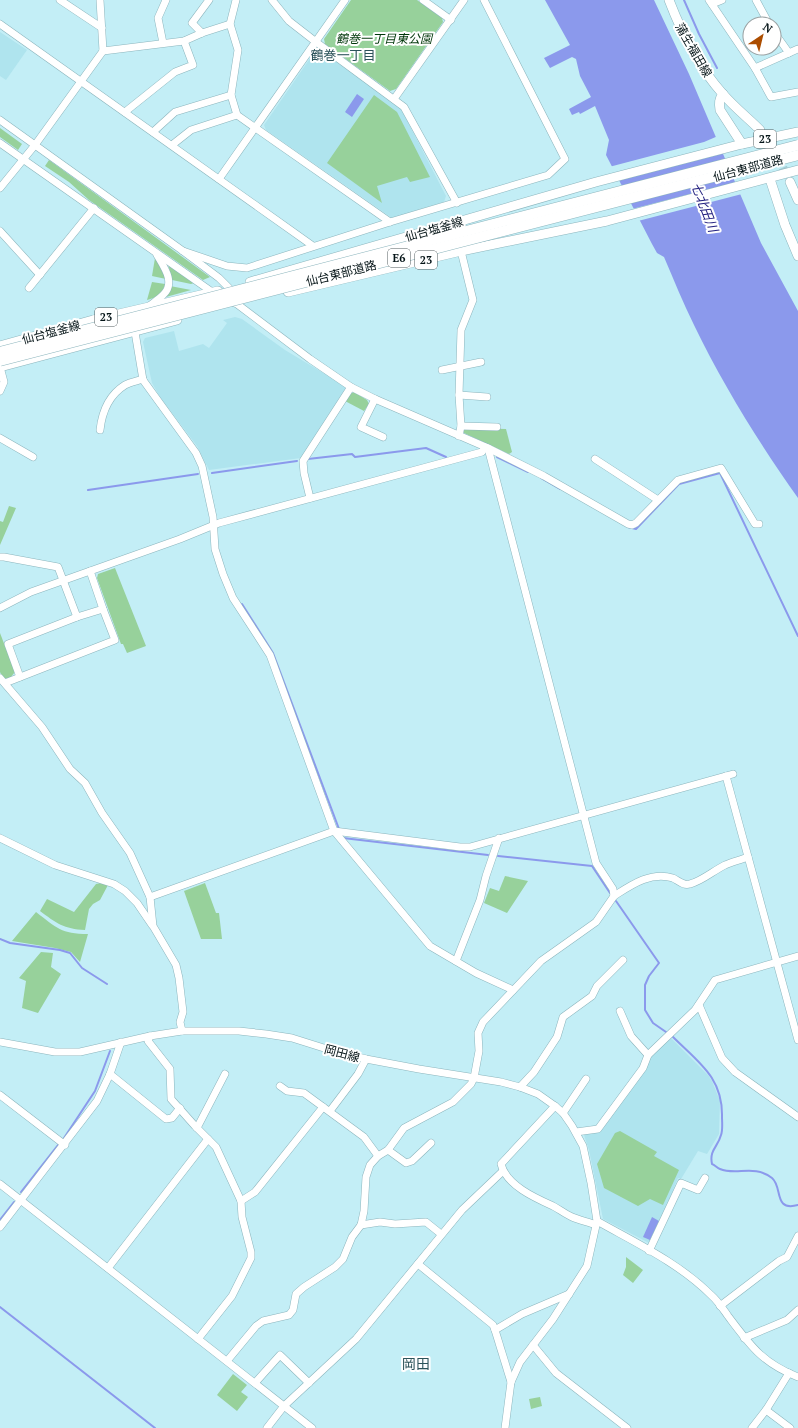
<svg xmlns="http://www.w3.org/2000/svg" width="798" height="1428" font-family="'PT Serif','Noto Sans JP',serif">
<style>
.built{fill:#afe4ee}
.green{fill:#97d19b}
.water{fill:#8b99ec}
.pier{fill:#c3eef6}
.lines{fill:none;stroke-linecap:round;stroke-linejoin:round}
.stream{stroke:#8b99ec;stroke-width:2}
.major-tunnel{stroke:#a6cdd5;stroke-width:9;stroke-dasharray:9 4.5;stroke-linecap:butt}
.minor-casing{stroke:#8cb5bd;stroke-width:8}
.major-casing{stroke:#8cb5bd;stroke-width:10}
.minor{stroke:#fff;stroke-width:7}
.major{stroke:#fff;stroke-width:9}
.highway-bridge-casing{stroke:#8cb5bd;stroke-width:11;stroke-linecap:butt}
.highway-bridge{stroke:#fff;stroke-width:10}
.labels{text-anchor:middle;dominant-baseline:central;stroke-width:4;stroke-linejoin:round;paint-order:stroke}
.shield{fill:#fff;stroke:#505a5d;stroke-width:1}
.shield-label{font-size:11px;font-weight:bold;fill:#051417}
.park-label{font-size:12px;font-style:italic;fill:#00370a;stroke:#fff}
.street-label{font-size:12px;fill:#051417;stroke:#fff}
.neighbourhood-label{font-size:13px;fill:#2c535a;stroke:#fff}
.water-label{font-size:13px;font-style:italic;fill:#252280;stroke:#fff}
.quarter-label{font-size:14px;fill:#2c535a;stroke:#fff}
</style>
<rect width="100%" height="100%" fill="#c3eef6"/>
<g class="built">
<polygon points="0,32 27,50 6,80 0,76"/>
<polygon points="321,51 400,107 446,196 444,202 392,218 266,130 264,125 313,54"/>
<polygon points="235,317 242,319 285,350 345,386 345,389 301,458 209,470 197,446 160,397 152,383 143,342 145,338 174,331 179,351 203,344 209,348 227,323 223,320"/>
<polygon points="669,1036 708,1075 712,1081 720,1101 719,1134 707,1154 698,1151 681,1179 678,1178 651,1244 603,1219 589,1150 584,1135 586,1132 598,1133 646,1068 650,1058"/>
</g>
<g class="green">
<polygon points="351,0 417,0 442,18 443,22 396,89 390,91 325,44 324,39"/>
<polygon points="374,95 397,112 430,177 410,182 407,177 377,186 382,203 327,163"/>
<polygon points="0,128 22,144 18,150 0,137"/>
<polygon points="49,160 210,277 203,280 89,200 69,182 45,166"/>
<polygon points="155,258 157,260 166,279 152,276"/>
<polygon points="168,264 194,283 191,284 172,280"/>
<path d="M152,282L165,284C163,293 156,298 147,300Z"/>
<polygon points="170,286 191,290 166,297"/>
<polygon points="354,392 367,400 369,404 364,411 345,401 350,394"/>
<polygon points="464,428 506,429 512,452 509,454 464,433"/>
<polygon points="9,506 16,508 0,545 0,521 3,522"/>
<polygon points="115,568 146,646 127,653 123,644 121,644 97,578 98,574"/>
<polygon points="0,633 15,672 10,678 3,678 0,672"/>
<polygon points="505,876 528,881 507,913 484,903 490,888 499,891"/>
<path d="M101,883L108,885L100,900L93,904L89,909L85,930C64,929 56,923 40,911L47,899L74,912L96,884Z"/>
<polygon points="205,883 216,913 219,913 222,939 201,939 184,891"/>
<path d="M36,912C57,928 61,934 88,934L80,962L71,952L55,948L12,941Z"/>
<polygon points="41,952 53,953 51,967 61,974 38,1013 22,1008 26,981 19,978"/>
<polygon points="620,1131 657,1152 654,1156 679,1170 663,1205 650,1199 638,1206 604,1188 597,1164 615,1133"/>
<polygon points="626,1257 643,1270 633,1283 623,1275 626,1267"/>
<polygon points="233,1374 247,1385 241,1392 248,1397 237,1411 217,1395"/>
<polygon points="540,1397 542,1406 531,1409 529,1399"/>
</g>
<g class="water">
<path d="M545,0H654L689,74L761,243L798,311V498C759,443 723,385 694,325C683,303 674,280 664,257L657,253L652,244L606,155L609,140L595,106L580,114L579,112L572,115L569,109L591,97L580,76L576,59L572,57L550,68L544,58L570,45Z"/>
<polygon points="357,94 364,99 352,117 345,112"/>
<polygon points="652,1217 659,1221 650,1240 643,1237"/>
</g>
<g class="pier">
<polygon points="718,136 725,153 617,181 609,167 704,142"/>
<polygon points="737,182 742,194 638,221 632,209"/>
</g>
<g class="lines">
<g class="stream">
<polyline points="684,0 699,34 717,68"/>
<polyline points="497,457 528,472"/>
<polyline points="308,459 352,454 355,457 426,448 446,457"/>
<polyline points="212,473 297,461"/>
<polyline points="541,478 560,489"/>
<polyline points="88,490 198,474"/>
<polyline points="628,527 636,529 679,484 720,473 798,636"/>
<polyline points="242,604 273,653 339,829"/>
<polyline points="343,838 488,855"/>
<polyline points="498,856 592,866 610,893"/>
<polyline points="616,901 659,963 649,976 645,985 645,1010 653,1023 666,1032"/>
<polyline points="0,939 10,943 60,950 70,953 82,968 107,984"/>
<path d="M672,1036C698,1062 723,1077 722,1117C722,1122 723,1130 721,1135C718,1147 709,1150 712,1164C715,1165 717,1168 720,1169C736,1176 754,1164 772,1178C783,1187 773,1212 798,1205"/>
<polyline points="64,1138 95,1091 110,1051"/>
<polyline points="21,1192 58,1145"/>
<polyline points="0,1220 14,1202"/>
<polyline points="0,1307 155,1428"/>
</g>
<polyline class="major-tunnel" points="762,133 776,153 788,179"/>
<g class="minor-casing">
<g id="minor">
<polyline points="60,0 102,28"/>
<polyline points="236,0 230,24 238,50 231,95 237,115 390,222"/>
<polyline points="272,0 289,21 316,42 404,107 457,203"/>
<polyline points="423,0 451,20"/>
<polyline points="709,0 755,68"/>
<polyline points="756,0 769,24"/>
<polyline points="712,4 722,0"/>
<polyline points="0,24 313,246"/>
<polyline points="774,32 789,53"/>
<polyline points="202,33 192,23 209,0"/>
<polyline points="163,43 158,18 166,0"/>
<polyline points="798,49 755,68 771,97 798,92"/>
<polyline points="103,51 184,41 202,33 230,24"/>
<polyline points="394,99 464,0"/>
<polyline points="125,112 175,72 193,65 184,41"/>
<polyline points="0,120 183,251 219,278 229,288 233,295"/>
<polyline points="153,132 175,112 231,95"/>
<polyline points="0,143 215,294"/>
<polyline points="172,145 191,130 237,115"/>
<polyline points="219,179 345,0"/>
<polyline points="0,188 35,145 103,51 100,0"/>
<polyline points="0,231 40,275"/>
<polyline points="183,251 227,266 247,268 390,222 548,175 565,159 484,0"/>
<polyline points="29,288 94,208"/>
<polyline points="230,301 237,304 310,359 351,387 375,399 488,448 544,476 628,524 632,525 636,523 678,480 721,468 755,524 759,524"/>
<path d="M148,307C153,303 159,299 163,295C176,283 164,267 157,255"/>
<polyline points="135,332 143,380 196,453 202,466 213,517 215,549 223,574 233,598 270,655 334,831 430,946 476,973 513,990"/>
<polyline points="442,370 481,362"/>
<polyline points="0,391 4,382 0,367"/>
<polyline points="459,395 487,397"/>
<polyline points="375,399 361,427 383,437"/>
<polyline points="461,426 497,427"/>
<path d="M100,430C102,412 109,395 125,385C130,382 137,381 143,379"/>
<polyline points="459,436 461,426 459,395 461,330 473,300 461,251"/>
<polyline points="0,438 33,457"/>
<polyline points="595,459 658,500"/>
<polyline points="310,498 304,473 303,461 351,387"/>
<polyline points="0,557 4,557 58,567 77,617 103,609"/>
<polyline points="0,608 31,592 180,539 219,523 482,452 485,447"/>
<polyline points="20,677 8,644 77,617"/>
<polyline points="0,678 42,727 70,769 85,783 102,813 130,853 150,897 153,926 176,965 179,978 183,1012 180,1022 182,1031"/>
<polyline points="5,683 115,640 103,609 90,571"/>
<polyline points="726,776 798,1040"/>
<polyline points="0,838 55,865 114,884 125,891 137,903 152,925"/>
<path d="M614,896C631,885 651,871 673,878C679,881 683,886 690,884C702,881 713,871 725,865C732,862 740,860 748,857"/>
<polyline points="150,897 334,831 460,847 470,847 733,774"/>
<polyline points="456,961 480,900 486,876 499,838"/>
<polyline points="699,1005 722,1058 735,1072 798,1117"/>
<polyline points="620,1011 631,1036 648,1055"/>
<polyline points="150,1036 148,1041 170,1069 171,1099 195,1126 216,1147 241,1201 242,1217 251,1252 251,1258 232,1296 198,1339"/>
<polyline points="0,1042 55,1052 80,1052 150,1036 182,1031 239,1031 266,1034 292,1038 327,1049 366,1059 419,1069 501,1082 520,1087 538,1094 555,1106 563,1113 572,1126 583,1146 591,1183 597,1221 587,1266 553,1319 520,1362 511,1382 505,1428"/>
<polyline points="110,1074 166,1119 172,1118 180,1108"/>
<polyline points="280,1086 287,1091 304,1093 364,1137 378,1156"/>
<polyline points="520,1087 534,1072 557,1037 563,1017 592,996 597,986 623,960"/>
<polyline points="0,1095 65,1145"/>
<path d="M555,1106L501,1164C506,1185 535,1198 553,1206C559,1209 565,1214 572,1217C579,1220 588,1222 596,1225"/>
<polyline points="330,1111 358,1074 366,1059"/>
<polyline points="563,1113 586,1079"/>
<polyline points="197,1128 225,1074"/>
<polyline points="576,1132 598,1129 643,1068 648,1055 695,1010 715,980 798,956"/>
<polyline points="388,1150 406,1163 412,1161 431,1143"/>
<polyline points="0,1184 312,1428"/>
<polyline points="241,1201 255,1192 323,1107"/>
<path d="M597,1221C636,1243 679,1263 711,1295C718,1301 723,1309 728,1316C750,1345 762,1363 798,1377"/>
<polyline points="361,1225 380,1222 395,1224 426,1222 441,1234"/>
<polyline points="0,1227 97,1101 110,1074 121,1042"/>
<polyline points="649,1251 681,1183 698,1190 705,1178"/>
<polyline points="418,1264 493,1325 495,1330 522,1314 569,1294"/>
<polyline points="108,1268 208,1139"/>
<polyline points="720,1306 779,1261 787,1257 798,1236"/>
<polyline points="495,1330 511,1382"/>
<polyline points="744,1338 787,1320 798,1310"/>
<polyline points="533,1345 556,1373 627,1428"/>
<polyline points="227,1361 256,1326 263,1321 289,1315 293,1310 296,1294 304,1287 335,1267 343,1259 352,1237 361,1225 364,1211 366,1177 370,1165 378,1156 388,1150 404,1128 453,1102 471,1084 474,1078 479,1051 478,1033 483,1022 541,961 596,922 614,896 613,889 596,863 488,448"/>
<polyline points="255,1383 280,1355 309,1383"/>
<polyline points="766,1410 790,1428"/>
<polyline points="267,1428 284,1406 356,1339 462,1210 503,1171"/>
<polyline points="752,1428 766,1410 789,1373"/>
</g>
</g>
<g class="major-casing">
<g id="major">
<path d="M669,0C682,34 698,66 722,93C734,107 748,118 760,130"/>
<path d="M723,94C719,99 719,103 720,110L742,144"/>
<polyline points="770,179 785,225 798,256"/>
<polyline points="790,182 798,200"/>
<polyline points="250,282 596,182 742,144 798,132"/>
<polyline points="288,292 461,251 607,221 798,170"/>
<polyline points="0,346 93,320 218,291"/>
<polyline points="0,367 177,320"/>
</g>
</g>
<use href="#minor" class="minor"/>
<use href="#major" class="major"/>
<g class="highway-bridge-casing">
<g id="highway-bridge">
<polyline points="0,352 798,145"/>
<polyline points="0,361 798,155"/>
</g>
</g>
<use href="#highway-bridge" class="highway-bridge"/>
</g>
<g class="labels">
<g class="shield">
<rect x="754" y="130" width="22" height="18" rx="3"/>
<rect x="388" y="249" width="22" height="18" rx="3"/>
<rect x="415" y="251" width="22" height="18" rx="3"/>
<rect x="95" y="308" width="22" height="18" rx="3"/>
</g>
<g class="shield-label">
<text x="765" y="139">23</text>
<text x="399" y="258">E6</text>
<text x="426" y="260">23</text>
<text x="106" y="317">23</text>
</g>
<g class="park-label">
<text x="384" y="38">鶴巻一丁目東公園</text>
</g>
<g class="street-label">
<text transform="translate(694 50) rotate(60)">蒲生福田線</text>
<text transform="translate(748 168) rotate(-15)">仙台東部道路</text>
<text transform="translate(434 229) rotate(-16)">仙台塩釜線</text>
<text transform="translate(341 273) rotate(-14)">仙台東部道路</text>
<text transform="translate(51 332) rotate(-15)">仙台塩釜線</text>
<text transform="translate(342 1053) rotate(15)">岡田線</text>
</g>
<g class="neighbourhood-label">
<text x="343" y="55">鶴巻一丁目</text>
</g>
<g class="water-label">
<text transform="translate(705 207) rotate(69)">七北田川</text>
</g>
<g class="quarter-label">
<text x="416" y="1363">岡田</text>
</g>
</g>
<g transform="translate(762 36) rotate(35)"><circle r="19" fill="#ffffff" stroke="#9ba1a2"/>
<path d="M0-3L7 15L0 10L-7 15Z" fill="#ac4d00"/>
<text y="-6" font-size="11" font-weight="bold" text-anchor="middle" fill="#051417">N</text>
</g>
</svg>
